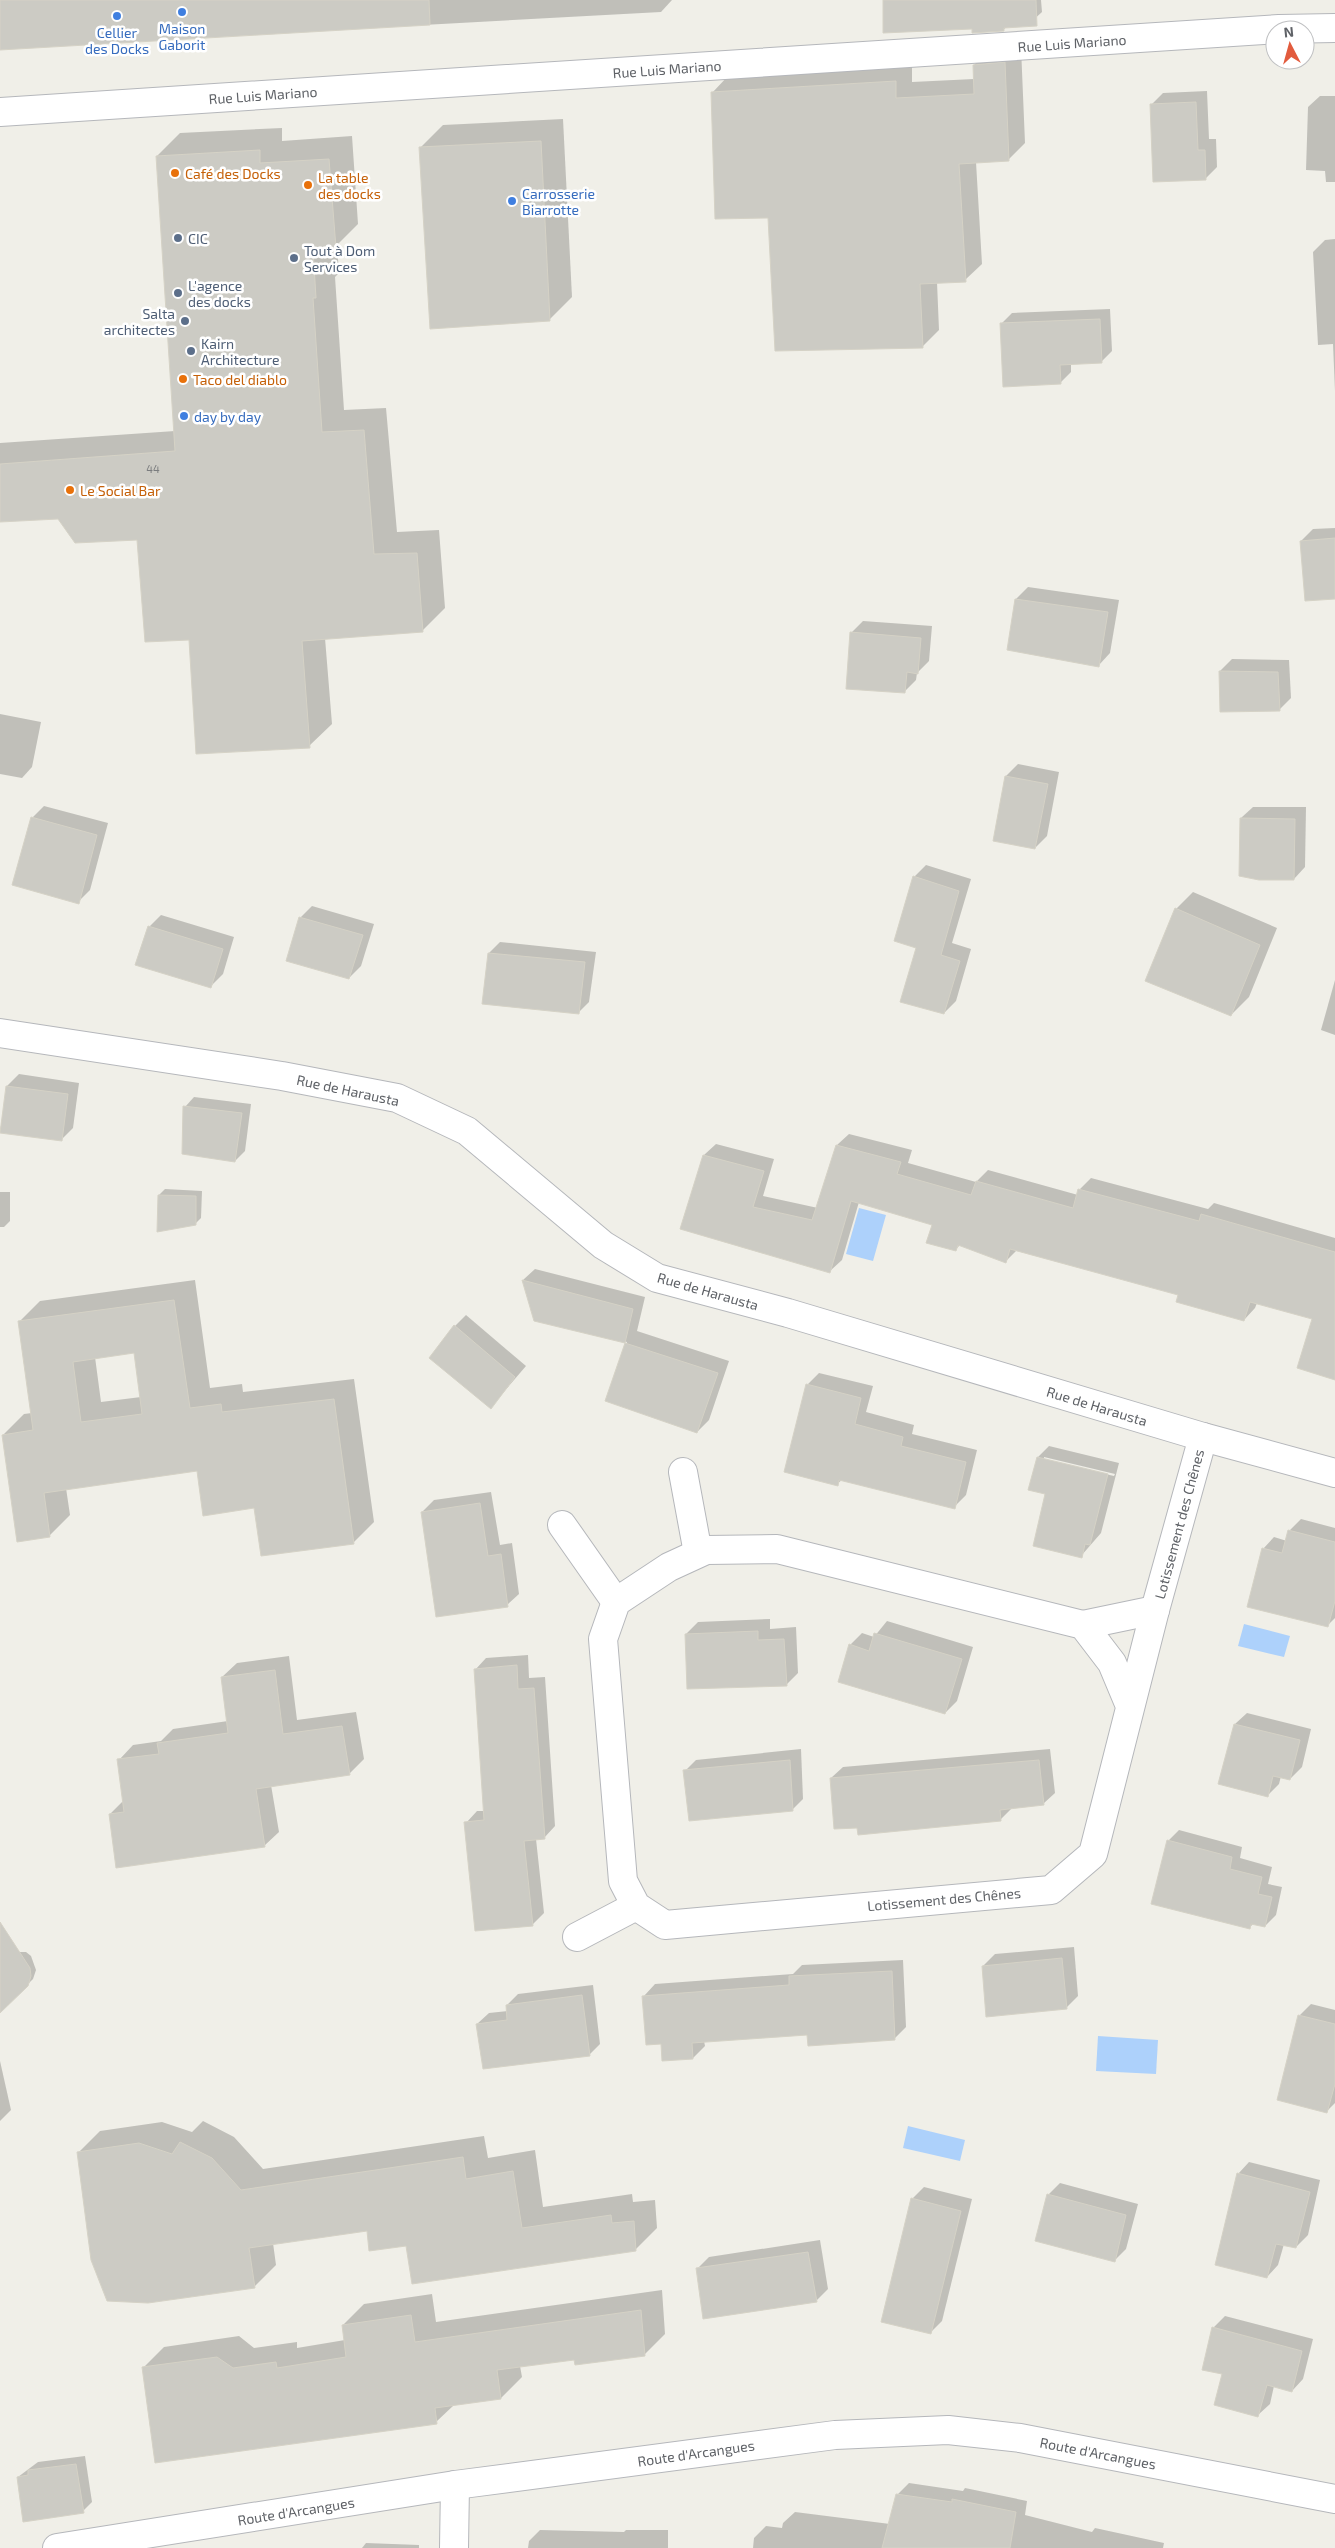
<svg xmlns="http://www.w3.org/2000/svg" width="1335" height="2548" font-family="'Exo 2',sans-serif">
<style>
.water{fill:#add1fb}
.shadow{fill:#0003;fill-rule:evenodd}
.building{fill:#cccbc4;stroke:#d5d2c6;fill-rule:evenodd}
.lines{fill:none;stroke-linecap:round;stroke-linejoin:round}
.minor-casing{stroke:#b5b7bb;stroke-width:30}
.minor{stroke:#fff;stroke-width:28}
.shop-dot{fill:#3f7fe0;stroke:#fff;stroke-width:2}
.food-dot{fill:#e8710a;stroke:#fff;stroke-width:2}
.service-dot{fill:#5c6f8a;stroke:#fff;stroke-width:2}
.labels{text-anchor:middle;dominant-baseline:central;stroke-width:5;stroke-linejoin:round;paint-order:stroke}
.number-label{font-size:11px;fill:#7a7c7e}
.shop-label{font-size:14px;fill:#366cbe;stroke:#fff}
.street-label{font-size:14px;fill:#5f6267;stroke:#fff}
.food-label{font-size:14px;fill:#c56008;stroke:#fff;text-anchor:start}
.service-label{font-size:14px;fill:#4e5e75;stroke:#fff;text-anchor:start}
</style>
<rect width="100%" height="100%" fill="#f0efe8"/>
<g class="water">
<polygon points="859,1208 886,1215 873,1261 846,1254"/>
<polygon points="1244,1624 1290,1636 1284,1657 1238,1646"/>
<polygon points="1098,2036 1158,2040 1156,2074 1096,2071"/>
<polygon points="908,2126 965,2140 960,2161 903,2148"/>
</g>
<g class="shadow">
<polygon points="0,0 672,0 661,12 0,48"/>
<polygon points="884,0 1041,0 1042,12 1030,23 1009,25 1003,30"/>
<polygon points="1021,47 1025,143 1008,160 976,162 982,264 965,280 937,282 939,330 922,347 769,216 712,93 728,76 912,65 912,82 974,79 974,65 990,49"/>
<polygon points="1207,91 1209,139 1216,139 1217,167 1205,179 1151,105 1163,93"/>
<polygon points="1320,96 1335,96 1335,182 1326,182 1325,171 1306,170 1308,107"/>
<polygon points="563,119 572,297 549,320 420,148 443,125"/>
<polygon points="282,128 282,141 352,136 358,224 337,245 339,273 335,277 344,410 386,408 397,532 439,530 445,608 422,631 325,638 332,724 309,746 190,638 138,539 58,517 0,521 0,443 175,431 157,156 180,133"/>
<polygon points="1335,239 1335,391 1333,344 1318,345 1313,252 1325,240"/>
<polygon points="1110,309 1112,351 1101,362 1071,363 1071,372 1060,383 1001,324 1012,313"/>
<polygon points="1335,528 1335,598 1301,541 1313,529"/>
<polygon points="1028,587 1119,600 1110,653 1099,665 1009,649 1016,599"/>
<polygon points="863,621 932,626 929,661 917,673 916,680 904,692 851,633"/>
<polygon points="1232,659 1289,660 1291,698 1279,710 1220,671"/>
<polygon points="0,714 41,722 32,767 22,778 0,774"/>
<polygon points="1018,764 1059,772 1047,836 1035,848 995,840 1006,776"/>
<polygon points="44,806 108,823 90,890 78,902 32,818"/>
<polygon points="1253,807 1306,807 1305,867 1294,879 1241,818"/>
<polygon points="926,865 971,879 952,943 971,949 956,1001 944,1013 917,947 914,877"/>
<polygon points="1193,892 1277,928 1249,997 1231,1015 1176,909"/>
<polygon points="312,906 374,924 361,966 349,978 300,918"/>
<polygon points="161,915 234,937 223,974 211,986 149,927"/>
<polygon points="500,942 596,952 589,1002 578,1013 489,953"/>
<polygon points="1335,980 1335,1035 1321,1030"/>
<polygon points="19,1074 79,1083 73,1128 61,1140 0,1132 7,1086"/>
<polygon points="194,1097 251,1104 245,1151 235,1161 185,1107"/>
<polygon points="849,1134 912,1150 908,1163 976,1182 988,1170 1078,1195 1079,1190 1091,1178 1208,1209 1214,1203 1335,1238 1335,1379 1313,1318 1257,1303 1255,1308 1244,1320 1180,1294 1017,1250 1006,1261 960,1245 955,1250 933,1224 859,1202 842,1260 830,1271 681,1229 704,1155 716,1144 774,1159 763,1196 818,1208 837,1145"/>
<polygon points="165,1189 202,1191 201,1218 195,1224 159,1195"/>
<polygon points="0,1192 10,1192 10,1221 4,1227 0,1227"/>
<polygon points="535,1269 645,1297 637,1331 729,1361 709,1420 697,1432 607,1400 627,1342 535,1320 523,1280"/>
<path d="M195,1280L210,1388L242,1384L243,1392L354,1379L374,1522L353,1543L255,1507L198,1469L66,1488L70,1515L49,1536L3,1435L24,1414L32,1413L19,1322L40,1301ZM135,1352L141,1397L101,1402L95,1357Z"/>
<polygon points="466,1315 526,1366 491,1407 455,1326"/>
<polygon points="819,1373 873,1386 866,1412 914,1425 912,1434 977,1450 966,1495 954,1507 843,1479 837,1484 807,1385"/>
<path d="M1049,1446L1119,1463L1101,1533L1081,1556L1046,1494L1038,1457ZM1044,1457L1115,1474L1114,1476L1044,1460Z"/>
<polygon points="491,1492 500,1545 512,1543 519,1594 507,1605 422,1512 434,1500"/>
<polygon points="1301,1519 1335,1528 1335,1618 1327,1626 1263,1549 1274,1537 1287,1541 1289,1531"/>
<polygon points="770,1619 770,1629 796,1627 798,1673 786,1685 686,1634 698,1622"/>
<polygon points="887,1621 973,1647 957,1701 945,1713 850,1645 862,1633 874,1637"/>
<polygon points="528,1655 529,1678 545,1677 555,1826 544,1838 536,1839 544,1913 532,1925 466,1823 477,1811 485,1811 475,1670 486,1658"/>
<polygon points="289,1656 297,1720 356,1712 364,1759 350,1773 271,1785 279,1832 264,1846 110,1814 124,1800 119,1760 133,1745 161,1741 173,1729 228,1721 222,1677 237,1663"/>
<polygon points="1247,1713 1311,1729 1302,1767 1290,1779 1281,1776 1279,1784 1267,1796 1235,1724"/>
<polygon points="801,1749 803,1799 792,1810 685,1771 696,1760"/>
<polygon points="1050,1749 1055,1793 1043,1804 1012,1808 1000,1820 858,1826 831,1778 843,1767"/>
<polygon points="1179,1830 1242,1847 1240,1858 1272,1867 1268,1884 1282,1887 1276,1915 1265,1926 1254,1923 1249,1928 1168,1841"/>
<polygon points="1074,1947 1078,1996 1066,2008 983,1966 995,1954"/>
<polygon points="11,1952 26,1952 31,1956 36,1970 33,1979 21,1991 0,1987 0,1965"/>
<polygon points="903,1960 906,2027 894,2039 808,2034 704,2041 705,2046 693,2058 662,2043 644,1996 655,1984 793,1974 802,1965"/>
<polygon points="593,1985 600,2044 589,2055 477,2024 489,2013 508,2011 507,2005 518,1994"/>
<polygon points="1311,2004 1335,2010 1335,2103 1327,2111 1299,2016"/>
<polygon points="0,2061 11,2110 0,2121"/>
<polygon points="203,2121 234,2137 263,2169 484,2136 488,2158 535,2150 543,2207 632,2194 633,2202 655,2200 657,2228 635,2250 408,2245 368,2230 273,2243 276,2265 254,2287 78,2153 100,2131 162,2122 192,2132"/>
<polygon points="1249,2162 1320,2180 1308,2235 1296,2247 1284,2244 1278,2265 1267,2277 1238,2174"/>
<polygon points="1060,2183 1138,2204 1126,2249 1114,2261 1048,2195"/>
<polygon points="924,2187 972,2199 942,2321 930,2333 912,2199"/>
<polygon points="820,2240 828,2289 816,2301 697,2269 709,2257"/>
<polygon points="662,2290 665,2334 644,2355 575,2359 520,2366 522,2377 501,2398 454,2405 436,2422 143,2368 164,2347 239,2336 254,2348 297,2342 297,2348 345,2340 343,2325 364,2304 432,2294 436,2322"/>
<polygon points="1225,2316 1313,2339 1303,2379 1292,2391 1274,2386 1270,2404 1258,2415 1223,2373 1213,2328"/>
<polygon points="85,2456 92,2502 83,2511 18,2477 38,2462"/>
<polygon points="909,2483 963,2491 965,2488 1027,2501 1025,2515 1092,2532 1095,2528 1164,2543 1163,2548 753,2548 754,2538 766,2526 782,2528 783,2523 795,2512 890,2524 897,2495"/>
<polygon points="540,2530 624,2532 626,2530 668,2530 668,2548 528,2548 529,2541"/>
<polygon points="366,2543 419,2545 419,2548 362,2548"/>
</g>
<g class="building">
<polygon points="0,0 429,0 430,25 0,50"/>
<polygon points="883,0 1036,0 1037,26 1004,28 1004,31 972,33 972,29 883,33"/>
<polygon points="1005,62 1009,161 959,164 966,282 920,284 923,348 775,351 768,218 715,219 711,92 896,81 896,98 974,94 973,65"/>
<polygon points="1196,102 1198,150 1205,150 1206,180 1153,182 1150,104"/>
<polygon points="541,141 550,321 430,329 419,147"/>
<polygon points="260,150 260,163 329,159 336,248 313,249 316,298 313,298 322,432 364,430 374,554 417,553 423,632 302,641 310,748 196,754 189,640 145,642 137,540 75,543 58,519 0,522 0,464 175,451 156,156"/>
<polygon points="1100,319 1102,363 1060,365 1061,384 1003,387 1000,323"/>
<polygon points="1335,538 1335,599 1305,601 1300,541"/>
<polygon points="1015,599 1108,612 1099,667 1007,650"/>
<polygon points="850,632 921,638 918,674 907,672 905,693 846,689"/>
<polygon points="1219,671 1278,672 1280,711 1220,712"/>
<polygon points="1005,776 1048,784 1035,849 993,841"/>
<polygon points="31,817 97,835 79,904 12,885"/>
<polygon points="1240,818 1295,819 1294,880 1259,880 1239,876"/>
<polygon points="913,876 959,891 941,955 960,961 944,1014 900,1002 916,948 894,941"/>
<polygon points="1175,908 1260,945 1231,1016 1145,981"/>
<polygon points="299,917 363,935 349,979 286,961"/>
<polygon points="148,926 223,949 211,988 135,965"/>
<polygon points="488,953 585,962 579,1014 482,1004"/>
<polygon points="6,1086 68,1094 62,1141 0,1133"/>
<polygon points="183,1106 242,1113 235,1162 182,1154"/>
<polygon points="836,1145 901,1162 897,1174 971,1195 976,1181 1073,1208 1078,1189 1199,1221 1201,1214 1335,1252 1335,1380 1297,1368 1312,1319 1250,1302 1244,1321 1176,1302 1178,1295 1010,1249 1006,1263 958,1245 956,1251 926,1243 932,1225 851,1201 830,1273 680,1229 703,1155 764,1171 753,1207 812,1220"/>
<polygon points="158,1195 196,1196 196,1225 157,1232"/>
<polygon points="522,1280 633,1309 625,1343 534,1321"/>
<path d="M174,1300L190,1408L221,1404L222,1412L334,1399L354,1544L261,1556L254,1508L203,1516L197,1471L44,1493L50,1537L17,1542L2,1435L33,1430L18,1321ZM134,1353L142,1414L81,1422L73,1362Z"/>
<polygon points="454,1325 515,1377 491,1409 429,1358"/>
<polygon points="625,1343 718,1373 697,1433 605,1401"/>
<polygon points="806,1384 861,1398 855,1424 903,1437 901,1446 966,1462 955,1509 839,1480 838,1486 784,1472"/>
<polygon points="1037,1457 1108,1474 1090,1545 1085,1544 1082,1558 1033,1546 1045,1494 1028,1490"/>
<polygon points="480,1503 488,1556 501,1554 508,1607 436,1617 421,1512"/>
<polygon points="1288,1530 1335,1542 1335,1601 1328,1627 1247,1607 1262,1548 1282,1553"/>
<polygon points="758,1631 758,1640 784,1639 787,1686 687,1689 685,1634"/>
<polygon points="874,1633 962,1659 945,1714 838,1682 849,1644 869,1651"/>
<polygon points="517,1665 518,1689 534,1688 545,1839 524,1841 533,1926 475,1931 464,1822 484,1820 474,1669"/>
<polygon points="275,1670 283,1734 342,1726 350,1775 256,1789 265,1847 116,1868 109,1814 124,1812 117,1759 159,1754 157,1743 228,1733 221,1677"/>
<polygon points="1234,1724 1300,1740 1290,1780 1273,1776 1268,1797 1218,1784"/>
<polygon points="790,1760 793,1811 689,1821 683,1770"/>
<polygon points="1039,1760 1044,1805 1000,1810 1001,1821 858,1835 857,1828 834,1829 830,1778"/>
<polygon points="1167,1840 1232,1857 1230,1869 1262,1877 1258,1894 1272,1897 1265,1927 1251,1924 1250,1929 1151,1904"/>
<polygon points="0,1922 30,1968 31,1976 28,1986 0,2013"/>
<polygon points="1062,1958 1067,2009 986,2017 982,1966"/>
<polygon points="892,1971 895,2040 808,2046 807,2035 692,2043 693,2059 662,2061 661,2044 646,2045 642,1996 789,1985 789,1976"/>
<polygon points="582,1995 590,2056 483,2069 476,2024 507,2020 506,2005"/>
<polygon points="1298,2015 1335,2024 1335,2084 1327,2113 1277,2100"/>
<polygon points="180,2142 212,2158 241,2190 463,2157 466,2179 513,2171 522,2228 611,2215 612,2223 634,2221 636,2251 412,2284 406,2246 369,2251 367,2231 249,2248 255,2288 148,2303 107,2301 91,2260 77,2152 139,2143 172,2154"/>
<polygon points="1237,2173 1310,2192 1296,2248 1276,2244 1267,2278 1215,2265"/>
<polygon points="1047,2194 1126,2215 1115,2262 1035,2241"/>
<polygon points="911,2198 961,2211 931,2334 881,2322"/>
<polygon points="808,2252 817,2302 703,2319 696,2268"/>
<polygon points="641,2310 645,2356 575,2365 574,2360 497,2370 501,2399 435,2408 437,2424 155,2463 142,2367 217,2357 233,2368 276,2362 277,2368 346,2357 342,2325 411,2315 415,2342"/>
<polygon points="1212,2327 1302,2351 1292,2392 1267,2385 1258,2417 1214,2405 1222,2374 1202,2370"/>
<polygon points="76,2464 84,2513 23,2522 17,2477 28,2475 28,2470"/>
<polygon points="896,2494 952,2502 952,2499 1016,2512 1010,2548 882,2548"/>
</g>
<g class="lines">
<g class="minor-casing">
<g id="minor">
<polyline points="0,112 1279,29 1335,28"/>
<polyline points="0,1033 282,1076 397,1098 467,1131 603,1245 657,1278 788,1313 1203,1437 1335,1473"/>
<polyline points="683,1472 698,1553"/>
<polyline points="562,1525 616,1602"/>
<polyline points="1083,1625 1155,1610"/>
<polyline points="1130,1706 1112,1663 1083,1625 777,1549 706,1550 669,1567 616,1602 603,1639 623,1881 636,1906 665,1925 1051,1890 1093,1854 1155,1610 1203,1437"/>
<polyline points="577,1937 636,1906"/>
<polyline points="57,2548 455,2485 835,2435 948,2430 1020,2438 1335,2499"/>
<polyline points="454,2548 455,2485"/>
</g>
</g>
<use href="#minor" class="minor"/>
</g>
<g class="shop-dot">
<circle cx="182" cy="12" r="5"/>
<circle cx="117" cy="16" r="5"/>
<circle cx="512" cy="201" r="5"/>
<circle cx="184" cy="416" r="5"/>
</g>
<g class="food-dot">
<circle cx="175" cy="173" r="5"/>
<circle cx="308" cy="185" r="5"/>
<circle cx="183" cy="379" r="5"/>
<circle cx="70" cy="490" r="5"/>
</g>
<g class="service-dot">
<circle cx="178" cy="238" r="5"/>
<circle cx="294" cy="258" r="5"/>
<circle cx="178" cy="293" r="5"/>
<circle cx="185" cy="321" r="5"/>
<circle cx="191" cy="351" r="5"/>
</g>
<g class="labels">
<g class="number-label">
<text x="153" y="468">44</text>
</g>
<g class="shop-label">
<text x="182" y="28">Maison<tspan x="182" dy="16">Gaborit</tspan></text>
<text x="117" y="32">Cellier<tspan x="117" dy="16">des Docks</tspan></text>
<text x="522" y="193" text-anchor="start">Carrosserie<tspan x="522" dy="16">Biarrotte</tspan></text>
<text x="194" y="416" text-anchor="start">day by day</text>
</g>
<g class="street-label">
<text transform="translate(1072 43) rotate(-4)">Rue Luis Mariano</text>
<text transform="translate(667 69) rotate(-4)">Rue Luis Mariano</text>
<text transform="translate(263 95) rotate(-4)">Rue Luis Mariano</text>
<text transform="translate(348 1090) rotate(12)">Rue de Harausta</text>
<text transform="translate(708 1291) rotate(16)">Rue de Harausta</text>
<text transform="translate(1097 1406) rotate(17)">Rue de Harausta</text>
<text transform="translate(1179 1524) rotate(-75)">Lotissement des Chênes</text>
<text transform="translate(944 1899) rotate(-5)">Lotissement des Chênes</text>
<text transform="translate(696 2453) rotate(-8)">Route d'Arcangues</text>
<text transform="translate(1098 2453) rotate(11)">Route d'Arcangues</text>
<text transform="translate(296 2511) rotate(-9)">Route d'Arcangues</text>
</g>
<g class="food-label">
<text x="185" y="173">Café des Docks</text>
<text x="318" y="177">La table<tspan x="318" dy="16">des docks</tspan></text>
<text x="193" y="379">Taco del diablo</text>
<text x="80" y="490">Le Social Bar</text>
</g>
<g class="service-label">
<text x="188" y="238">CIC</text>
<text x="304" y="250">Tout à Dom<tspan x="304" dy="16">Services</tspan></text>
<text x="188" y="285">L'agence<tspan x="188" dy="16">des docks</tspan></text>
<text x="175" y="313" text-anchor="end">Salta<tspan x="175" dy="16">architectes</tspan></text>
<text x="201" y="343">Kairn<tspan x="201" dy="16">Architecture</tspan></text>
</g>
</g>
<g transform="translate(1290 45) rotate(354)"><circle r="24" fill="#ffffff" stroke="#bfc0c2"/>
<path d="M0-4L9 19L0 12L-9 19Z" fill="#e25b3d"/>
<text y="-8" font-size="14" font-weight="bold" text-anchor="middle" fill="#5f6267">N</text>
</g>
</svg>
